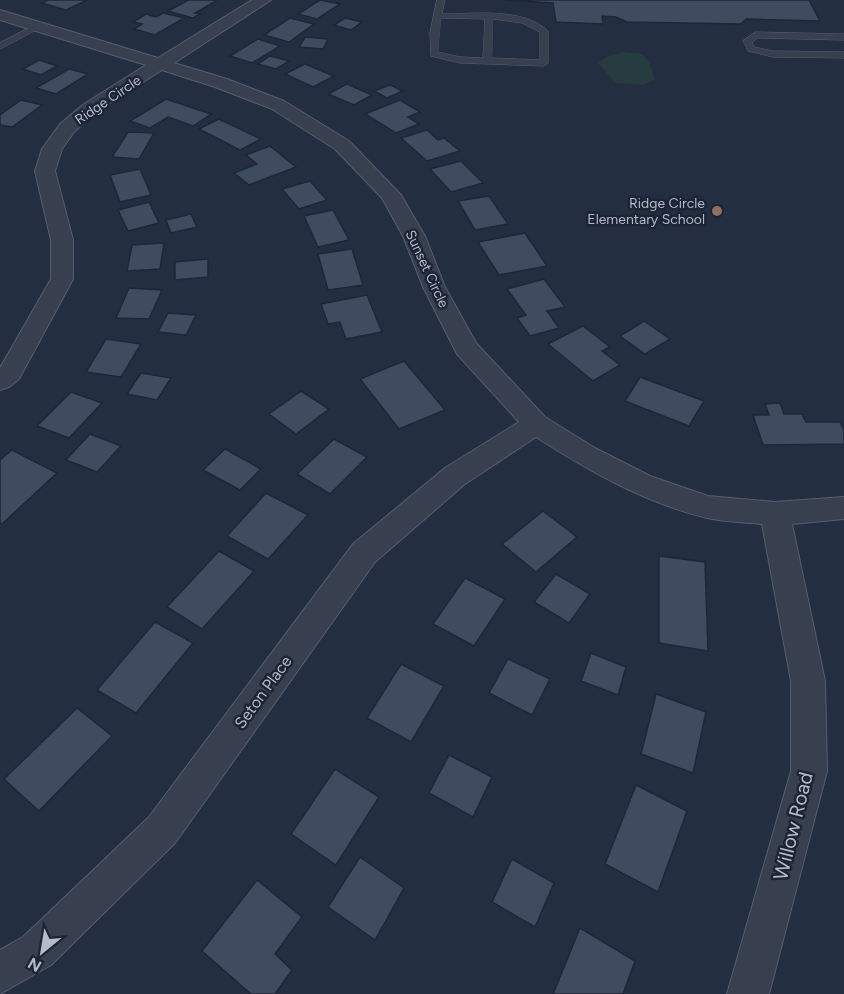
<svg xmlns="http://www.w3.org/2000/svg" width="844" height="994" font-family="Figtree,sans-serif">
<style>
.green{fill:#263c41}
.building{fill:#3f4c60;stroke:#1f2737;stroke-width:1.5}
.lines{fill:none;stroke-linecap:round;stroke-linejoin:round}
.lane-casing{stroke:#565e6e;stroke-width:1}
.street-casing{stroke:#565e6e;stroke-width:2}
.lane{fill:#384050;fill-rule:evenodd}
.street{fill:#384050;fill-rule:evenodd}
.education-dot{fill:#8d6e63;stroke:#1d2535;stroke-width:2}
.labels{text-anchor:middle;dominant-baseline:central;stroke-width:5;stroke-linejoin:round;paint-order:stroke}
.far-street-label{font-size:14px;fill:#b4bbcb;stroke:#1d2535}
.far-poi-label{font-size:14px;fill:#b4bbcb;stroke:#1d2535;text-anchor:end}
.street-label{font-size:16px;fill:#b4bbcb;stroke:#1d2535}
.near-street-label{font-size:20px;fill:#b4bbcb;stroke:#1d2535}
</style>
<rect width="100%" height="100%" fill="#232e40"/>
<polygon class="green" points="624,52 642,54 649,62 655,79 643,85 616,83 598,63 607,57"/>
<g class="building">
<polygon points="48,0 87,0 66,10 42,3"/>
<polygon points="184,0 213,0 216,1 195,13 200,14 193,18 168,11 187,1"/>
<polygon points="320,0 340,4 317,19 298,14"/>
<polygon points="505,0 809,0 820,21 746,19 741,24 627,22 616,17 602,16 603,24 556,22 553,3"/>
<polygon points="163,13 184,18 155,35 134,29 142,24 133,22 146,14 156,17"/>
<polygon points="290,18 314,24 289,42 264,35"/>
<polygon points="345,18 362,22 351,30 334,25"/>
<polygon points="305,37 328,39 323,49 299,47"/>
<polygon points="258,39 280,46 252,63 230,56"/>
<polygon points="270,56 289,61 276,69 258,64"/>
<polygon points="39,60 57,66 41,75 23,69"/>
<polygon points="305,64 334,76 313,87 285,74"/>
<polygon points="69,69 88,74 56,94 36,88"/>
<polygon points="347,84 372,95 354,105 328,94"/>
<polygon points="390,85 403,91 387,98 374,91"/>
<polygon points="166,99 211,114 193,126 168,117 150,128 130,121"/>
<polygon points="21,100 42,105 12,127 0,125 0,115"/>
<polygon points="400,100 420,112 408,117 419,124 396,133 365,114"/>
<polygon points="219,119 261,139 240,150 199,129"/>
<polygon points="427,130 438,140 444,138 460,151 427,161 401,138"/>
<polygon points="128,132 154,133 139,159 112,157"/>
<polygon points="270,146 296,167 249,185 234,173 257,164 246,155"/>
<polygon points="461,161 483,183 451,192 430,169"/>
<polygon points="140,169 151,195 120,202 110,175"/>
<polygon points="310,181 327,200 299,209 282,189"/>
<polygon points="489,196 508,224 475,230 458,201"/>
<polygon points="149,202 159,223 128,231 118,210"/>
<polygon points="333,210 349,240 318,247 304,216"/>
<polygon points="191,214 197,227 171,233 166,220"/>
<polygon points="525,233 547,266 499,275 478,242"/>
<polygon points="164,243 160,269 127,271 132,245"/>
<polygon points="352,249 363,285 328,290 318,254"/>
<polygon points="208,259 208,277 175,280 175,262"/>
<polygon points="544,279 565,307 547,311 559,328 530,336 517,318 526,315 507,289"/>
<polygon points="129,288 162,290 149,319 116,318"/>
<polygon points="367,295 382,332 346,339 340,322 328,324 321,304"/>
<polygon points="168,313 196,315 186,335 158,332"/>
<polygon points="644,321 670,339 645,354 620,336"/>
<polygon points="583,326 610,347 602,351 620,365 593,381 548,344"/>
<polygon points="106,339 141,344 121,377 86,372"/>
<polygon points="404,361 445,410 399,429 360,379"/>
<polygon points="141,373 171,378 157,400 127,394"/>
<polygon points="640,377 704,401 689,426 625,401"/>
<polygon points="301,391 329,409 296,434 269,414"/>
<polygon points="71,392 102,403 69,438 37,426"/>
<polygon points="780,403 784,414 802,414 806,422 840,422 844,431 844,444 763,445 753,415 769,415 765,404"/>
<polygon points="90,434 121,446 97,472 66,460"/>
<polygon points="334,439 367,457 330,494 297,474"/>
<polygon points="225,449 261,469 240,490 203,470"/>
<polygon points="12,450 57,473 2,524 0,523 0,460"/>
<polygon points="266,493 308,515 268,559 227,536"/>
<polygon points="543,511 577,537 536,572 502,544"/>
<polygon points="219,551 254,571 202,629 167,607"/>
<polygon points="659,556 705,562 708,651 659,643"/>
<polygon points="556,574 590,594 569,623 534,602"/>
<polygon points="465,578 505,599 474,646 433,624"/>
<polygon points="155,622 193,643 136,713 97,690"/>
<polygon points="591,653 626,667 618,695 581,681"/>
<polygon points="508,659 550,679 532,715 489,693"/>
<polygon points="401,664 444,686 411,742 367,718"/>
<polygon points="656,694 706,712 693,773 641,754"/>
<polygon points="77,708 112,736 39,811 4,779"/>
<polygon points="449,755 492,777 473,817 429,793"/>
<polygon points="335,769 379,797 336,865 291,834"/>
<polygon points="636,785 687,811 658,892 605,864"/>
<polygon points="360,857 404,888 375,940 328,907"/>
<polygon points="512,859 554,883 535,927 492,902"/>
<polygon points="257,880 302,917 275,954 292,970 275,994 251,994 202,951"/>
<polygon points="580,928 635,961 623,994 553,994"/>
</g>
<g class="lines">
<g class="lane-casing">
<g id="lane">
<path d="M437,0H445L442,14C474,14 523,7 548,31V63L544,66L460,63L431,56L430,33ZM441,18L485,19L483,58L460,57L438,52ZM493,19L522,23L540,32V60L492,58Z"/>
<polygon points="35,25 42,27 0,49 0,43"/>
<polygon points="756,32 844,34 844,40 758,38 752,42 754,47 773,51 844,52 844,58 773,57 748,51 743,41"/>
</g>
</g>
<g class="street-casing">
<path id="street" d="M252,0H271L174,63L227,79L284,101L349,141L401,195L425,236L445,287L476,343L545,417L595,448L650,476L708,496L775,502L844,497V519L792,524L825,681L827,771L769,994H727L791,771V681L762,524C744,522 725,522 707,518C645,503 589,471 536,437L465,484L375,562L175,843L51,965L0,994V950L23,937L149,817L353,544L445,468L519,422L457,354L423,287L403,236L382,198L335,149L272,109L215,87L162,70L96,112L74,132L62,149L55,171L73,240V279L19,379L9,387L0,390V368L51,279V240L35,171L42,149L60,124L84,104L146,65L0,20V10L158,58Z"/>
</g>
<use href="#lane" class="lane"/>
<use href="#street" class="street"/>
</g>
<circle class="education-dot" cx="717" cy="211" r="6"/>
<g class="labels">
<g class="far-street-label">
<text transform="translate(108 100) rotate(-34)">Ridge Circle</text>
<text transform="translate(427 269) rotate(65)">Sunset Circle</text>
</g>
<g class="far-poi-label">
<text x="705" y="203">Ridge Circle<tspan x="705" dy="16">Elementary School</tspan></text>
</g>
<g class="street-label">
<text transform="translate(263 692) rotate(-54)">Seton Place</text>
</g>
<g class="near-street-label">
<text transform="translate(793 826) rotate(-76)">Willow Road</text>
</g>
</g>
<g transform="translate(42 952) rotate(210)" stroke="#1d2535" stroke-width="4.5" paint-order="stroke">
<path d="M0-4.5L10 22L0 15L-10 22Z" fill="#b4bbcb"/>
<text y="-9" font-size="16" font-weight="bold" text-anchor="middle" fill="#b4bbcb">N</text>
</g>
</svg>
